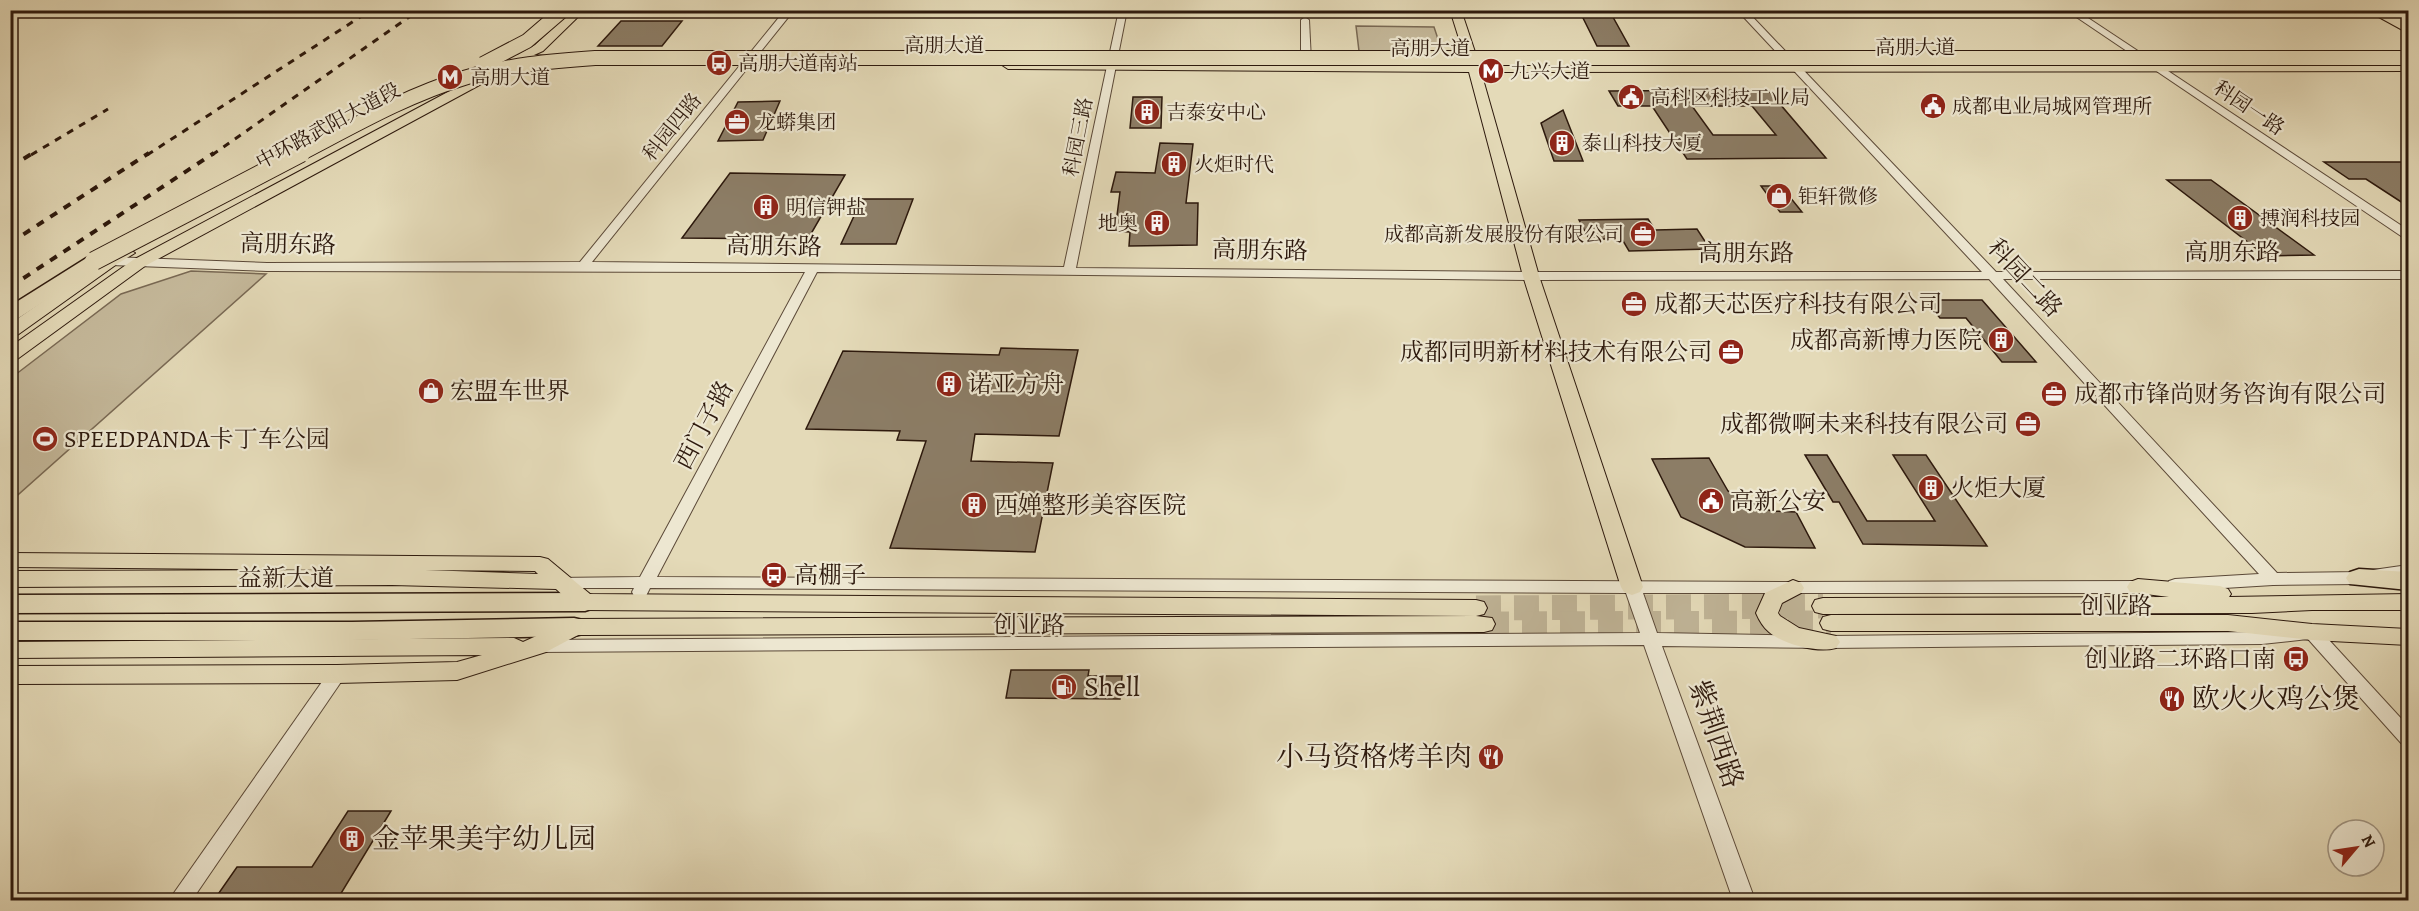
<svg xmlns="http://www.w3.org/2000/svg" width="2419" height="911" font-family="Alegreya,'Noto Serif SC',serif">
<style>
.green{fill:#c5b99b;stroke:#796954;stroke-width:1.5}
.building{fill:#8c7d66;stroke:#2d190d;stroke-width:1.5;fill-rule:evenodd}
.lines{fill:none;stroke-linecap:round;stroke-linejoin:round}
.major-tunnel{stroke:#bfb396;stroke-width:25;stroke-dasharray:25 13;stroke-linecap:butt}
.minor-casing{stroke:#5b4938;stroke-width:2}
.major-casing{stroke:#2d190d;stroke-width:2}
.highway-casing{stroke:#2d190d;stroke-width:3}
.minor{fill:#ede7d1;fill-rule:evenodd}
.major{fill:#e4dab8;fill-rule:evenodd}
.highway{fill:#e4dab8;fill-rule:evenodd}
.rail-far1{stroke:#2d190d;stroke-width:3;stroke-dasharray:7 7;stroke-linecap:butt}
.rail{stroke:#2d190d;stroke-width:4;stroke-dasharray:8 8;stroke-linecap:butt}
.highway-bridge-far1-casing{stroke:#2d190d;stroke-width:16;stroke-linecap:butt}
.highway-bridge-casing{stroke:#2d190d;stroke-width:20;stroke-linecap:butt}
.highway-bridge-far1{stroke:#e4dab8;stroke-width:14}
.highway-bridge{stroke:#e4dab8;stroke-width:18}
.labels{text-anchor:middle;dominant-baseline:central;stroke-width:4.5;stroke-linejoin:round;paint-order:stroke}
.far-street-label{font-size:20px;fill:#2d190d;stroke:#ede7d1}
.far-poi-label{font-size:20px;fill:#2d190d;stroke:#ede7d1;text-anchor:start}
.street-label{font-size:24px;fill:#2d190d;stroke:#ede7d1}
.poi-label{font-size:24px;fill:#2d190d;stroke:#ede7d1;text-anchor:start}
.near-poi-label{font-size:28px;fill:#2d190d;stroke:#ede7d1;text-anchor:start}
.near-street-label{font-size:28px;fill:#2d190d;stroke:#ede7d1}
</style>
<rect width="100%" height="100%" fill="#e4dab8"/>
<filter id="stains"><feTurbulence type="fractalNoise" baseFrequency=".00333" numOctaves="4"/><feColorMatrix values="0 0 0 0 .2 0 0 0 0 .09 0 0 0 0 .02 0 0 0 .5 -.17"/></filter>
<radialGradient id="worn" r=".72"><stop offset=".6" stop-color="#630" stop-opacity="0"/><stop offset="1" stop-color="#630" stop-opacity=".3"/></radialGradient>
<g class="green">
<polygon points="714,11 714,10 783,11 780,14 749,17 708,16"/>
<polygon points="1356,26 1434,27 1439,42 1416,51 1359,51"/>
<polygon points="191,271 266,274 11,501 11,378 121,294"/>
</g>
<g class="building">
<polygon points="1579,10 1609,10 1629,46 1597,46"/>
<polygon points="621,21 682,21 662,46 598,46"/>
<path d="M1768,90L1826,158L1687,159L1652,106H1618L1609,91ZM1692,106H1752L1776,135H1713Z"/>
<polygon points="1133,97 1162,97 1161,128 1130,128"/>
<polygon points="780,101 763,140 718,141 738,102"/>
<polygon points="1563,110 1583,161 1554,161 1541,123"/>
<polygon points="1160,143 1193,144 1186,203 1198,203 1197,245 1129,246 1130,232 1115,231 1120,192 1111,192 1116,172 1155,173"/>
<polygon points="2324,162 2409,162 2409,207 2366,179 2349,179"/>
<polygon points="730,173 845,175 808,239 682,238"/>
<polygon points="2167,180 2211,180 2314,255 2266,256"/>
<polygon points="1761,186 1781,186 1802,212 1780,212"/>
<polygon points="862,199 913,199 896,244 841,244"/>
<polygon points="1648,219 1655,230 1697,229 1710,249 1629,251 1622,239 1589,239 1579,220"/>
<polygon points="1925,300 1982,300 2036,362 2002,362 1966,318 1940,318"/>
<polygon points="1001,348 1078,350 1059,436 975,434 971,461 1053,463 1035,552 890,548 926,441 897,440 900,431 806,429 843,351 999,355"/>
<polygon points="1805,455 1827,455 1867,521 1935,521 1893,455 1926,455 1987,546 1863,544 1839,502 1833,502"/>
<polygon points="1709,458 1728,491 1771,511 1796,512 1815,548 1745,547 1681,517 1652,459"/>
<polygon points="1011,670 1089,670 1088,676 1122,676 1120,699 1006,698"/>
<polygon points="348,811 391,811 337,900 214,900 237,867 312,867"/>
</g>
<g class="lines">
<g class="major-tunnel">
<polyline points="1476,608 1823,606"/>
<polyline points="1484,624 1831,623"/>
</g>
<g class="minor-casing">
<g id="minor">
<polygon points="785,10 794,10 592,262 1064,267 1119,10 1127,10 1076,268 1531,272 1982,272 1737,10 1746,10 1996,272 2408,271 2408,279 2003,279 2277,573 2359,572 2408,565 2408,577 2359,584 2273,585 2175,591 2169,589 2167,585 2169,581 2175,579 2259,574 1989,279 1531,280 817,272 657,577 1793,582 2145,581 2151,583 2153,587 2151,591 2145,593 1643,593 1657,633 1828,636 2262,632 2312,626 2318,628 2408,726 2408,745 2401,743 2308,639 2262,644 1828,648 1662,646 1755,900 1733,900 1644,645 538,652 532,651 529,646 532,641 538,640 1640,633 1626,593 650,588 646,596 634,596 632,592 634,588 562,588 556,586 554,582 556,578 640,577 805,272 267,271 111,265 105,261 111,257 267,263 580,262"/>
<polygon points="2066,10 2076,10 2408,230 2408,238 2404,238"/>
<polygon points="1305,17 1309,20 1311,61 1306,64 1301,61 1301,20"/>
<polygon points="337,667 343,669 346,674 343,679 192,900 169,900 331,669"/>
</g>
</g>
<g class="major-casing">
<g id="major">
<polygon points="573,10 585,10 543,51 534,55 547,56 547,62 522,62 145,266 16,360 10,361 10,347 133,260 504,62 494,61 494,55 517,55 535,45"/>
<polygon points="1450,10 1461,10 1479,64 2408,63 2408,71 1481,72 1539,276 1643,587 1640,592 1632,595 1624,592 1621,587 1523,276 1469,72 1008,69 1002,65 1008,61 1467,64"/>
<polygon points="2366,10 2380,10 2408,26 2408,33"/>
<polygon points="127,248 135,253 117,264 16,336 10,337 10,324 105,258"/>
<path d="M10,553L540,557L548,559L590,594L1476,600L1484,602L1487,608L1484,614L1476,616L1492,618L1495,624L1492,630L1484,632L578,635L546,652L457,680L337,683L10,684V666L337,665L457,662L482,655L10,658V642L514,638L523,642L574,619L1475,616L585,610L577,608L556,589L392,585L10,587V571L337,570L10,567ZM425,570L535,571L538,574Z"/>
<polygon points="2138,579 2220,586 2228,589 2231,594 2229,597 2408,594 2408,610 2312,610 2252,613 1823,614 1815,612 1812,606 1815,600 1823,598 2169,597 2130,592 2127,587 2130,582"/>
<path d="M1793,580L1801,583L1804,588L1801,593L1782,603L1778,613L1780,616L1799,628L1836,636L1840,642L1836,648C1818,653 1784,645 1769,632C1763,627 1759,620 1756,613L1765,593Z"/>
<polygon points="1831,615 2228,615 2312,624 2408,629 2408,645 2312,640 2228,631 1831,631 1823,629 1820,623 1823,617"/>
</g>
</g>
<g class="highway-casing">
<g id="highway">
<polygon points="2372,10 2388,10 2408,22 2408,31"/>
<polygon points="94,256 100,257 103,261 100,265 17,319 10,321 10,306 88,257"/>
<polygon points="2359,569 2408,572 2408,590 2350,584 2346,578 2350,572"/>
<polygon points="585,593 594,596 598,602 594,608 585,611 10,613 10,595"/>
<polygon points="574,618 583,620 587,627 583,634 574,636 352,640 10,640 10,622 352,622"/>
</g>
</g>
<use href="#minor" class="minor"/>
<use href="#major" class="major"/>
<use href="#highway" class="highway"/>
<g class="rail-far1">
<polyline points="31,155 108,109"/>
<polyline points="147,155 371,10"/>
<polyline points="212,155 419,10"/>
</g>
<g class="rail">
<polyline points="10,167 33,153"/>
<polyline points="10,243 149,153"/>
<polyline points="10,287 214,153"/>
</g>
<g class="highway-bridge-far1-casing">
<g id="highway-bridge-far1">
<polyline points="483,64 527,41 563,10"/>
<path d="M298,155C352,127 405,96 464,78C506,65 551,61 595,58H2408"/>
</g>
</g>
<g class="highway-bridge-casing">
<polyline id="highway-bridge" points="94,261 301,153"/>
</g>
<use href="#highway-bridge-far1" class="highway-bridge-far1"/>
<use href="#highway-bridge" class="highway-bridge"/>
</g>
<defs>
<g id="bus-disc" transform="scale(1.35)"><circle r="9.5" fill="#8f2418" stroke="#ede7d1"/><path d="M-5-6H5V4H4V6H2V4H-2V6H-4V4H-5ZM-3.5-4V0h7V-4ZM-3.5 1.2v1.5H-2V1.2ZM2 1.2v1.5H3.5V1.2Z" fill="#fff"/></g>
<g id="metro-disc" transform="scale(1.35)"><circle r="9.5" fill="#8f2418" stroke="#ede7d1"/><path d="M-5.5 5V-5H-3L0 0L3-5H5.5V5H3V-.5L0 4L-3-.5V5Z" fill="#fff"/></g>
<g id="civic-disc" transform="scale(1.35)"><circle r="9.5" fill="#8f2418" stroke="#ede7d1"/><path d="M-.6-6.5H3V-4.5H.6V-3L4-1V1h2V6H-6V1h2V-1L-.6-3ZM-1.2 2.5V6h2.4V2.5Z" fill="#fff"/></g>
<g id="building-disc" transform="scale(1.35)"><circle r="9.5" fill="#8f2418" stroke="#ede7d1"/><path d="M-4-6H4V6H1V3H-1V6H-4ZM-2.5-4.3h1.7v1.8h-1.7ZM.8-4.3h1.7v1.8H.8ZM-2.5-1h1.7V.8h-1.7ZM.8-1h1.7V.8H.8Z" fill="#fff"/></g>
<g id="office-disc" transform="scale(1.35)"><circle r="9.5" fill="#8f2418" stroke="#ede7d1"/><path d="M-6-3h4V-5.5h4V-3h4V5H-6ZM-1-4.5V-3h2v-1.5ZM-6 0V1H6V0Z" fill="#fff"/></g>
<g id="shop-disc" transform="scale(1.35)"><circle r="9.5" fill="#8f2418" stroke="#ede7d1"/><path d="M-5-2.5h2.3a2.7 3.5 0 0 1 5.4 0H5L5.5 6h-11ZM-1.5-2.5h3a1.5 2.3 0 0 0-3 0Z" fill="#fff"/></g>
<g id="stadium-disc" transform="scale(1.35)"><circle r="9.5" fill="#8f2418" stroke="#ede7d1"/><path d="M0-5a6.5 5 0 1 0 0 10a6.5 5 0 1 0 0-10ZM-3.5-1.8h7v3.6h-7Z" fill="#fff"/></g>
<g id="fuel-disc" transform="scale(1.35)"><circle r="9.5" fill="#8f2418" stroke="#ede7d1"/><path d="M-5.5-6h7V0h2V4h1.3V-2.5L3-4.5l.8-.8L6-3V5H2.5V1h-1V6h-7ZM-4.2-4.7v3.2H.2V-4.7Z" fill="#fff"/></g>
<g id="restaurant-disc" transform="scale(1.35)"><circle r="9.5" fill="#8f2418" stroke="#ede7d1"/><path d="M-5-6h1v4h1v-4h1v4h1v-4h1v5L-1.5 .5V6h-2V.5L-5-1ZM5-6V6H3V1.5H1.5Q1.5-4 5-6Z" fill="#fff"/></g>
</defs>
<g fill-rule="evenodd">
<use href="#bus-disc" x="719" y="63"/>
<use href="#metro-disc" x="1491" y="71"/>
<use href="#metro-disc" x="450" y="77"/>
<use href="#civic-disc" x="1631" y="97"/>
<use href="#civic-disc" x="1933" y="106"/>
<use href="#building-disc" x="1147" y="112"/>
<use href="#office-disc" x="737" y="122"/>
<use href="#building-disc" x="1562" y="143"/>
<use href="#building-disc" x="1174" y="164"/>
<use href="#shop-disc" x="1779" y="196"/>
<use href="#building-disc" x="766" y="207"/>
<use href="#building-disc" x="2240" y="218"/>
<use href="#building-disc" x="1157" y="223"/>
<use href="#office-disc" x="1643" y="234"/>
<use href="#office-disc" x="1634" y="304"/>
<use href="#building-disc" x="2001" y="340"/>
<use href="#office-disc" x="1731" y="352"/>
<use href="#building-disc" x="949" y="384"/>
<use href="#shop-disc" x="431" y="391"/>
<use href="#office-disc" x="2054" y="394"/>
<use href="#office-disc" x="2028" y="424"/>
<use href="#stadium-disc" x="45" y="439"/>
<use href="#building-disc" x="1931" y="488"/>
<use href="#civic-disc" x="1711" y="501"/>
<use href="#building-disc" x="974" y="505"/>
<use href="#bus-disc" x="774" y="575"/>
<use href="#bus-disc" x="2296" y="659"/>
<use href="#fuel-disc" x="1064" y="687"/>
<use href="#restaurant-disc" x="2172" y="699"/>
<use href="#restaurant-disc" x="1491" y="757"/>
<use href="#building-disc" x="352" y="839"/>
</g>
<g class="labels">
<g class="far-street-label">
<text x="944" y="45">高朋大道</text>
<text x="1915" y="47">高朋大道</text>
<text x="1430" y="48">高朋大道</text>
<text transform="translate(2249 108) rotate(34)">科园一路</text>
<text transform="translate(328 126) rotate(-28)">中环路武阳大道段</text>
<text transform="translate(672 127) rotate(-51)">科园四路</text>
<text transform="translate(1078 137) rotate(-79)">科园三路</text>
</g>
<g class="far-poi-label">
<text x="738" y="63">高朋大道南站</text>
<text x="1510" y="71">九兴大道</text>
<text x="470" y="77">高朋大道</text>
<text x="1650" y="97">高科区科技工业局</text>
<text x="1952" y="106">成都电业局城网管理所</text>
<text x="1166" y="112">吉泰安中心</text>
<text x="756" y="122">龙蟒集团</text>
<text x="1582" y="143">泰山科技大厦</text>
<text x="1194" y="164">火炬时代</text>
<text x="1798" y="196">钜轩微修</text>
<text x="786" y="207">明信钾盐</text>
<text x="2260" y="218">搏润科技园</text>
<text x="1138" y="223" text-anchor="end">地奥</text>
<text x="1624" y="234" text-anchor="end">成都高新发展股份有限公司</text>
</g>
<g class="street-label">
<text transform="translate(288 244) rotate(1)">高朋东路</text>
<text transform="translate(774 246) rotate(1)">高朋东路</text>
<text transform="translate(1260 250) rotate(1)">高朋东路</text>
<text x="2232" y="252">高朋东路</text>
<text x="1746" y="253">高朋东路</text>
<text transform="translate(2025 278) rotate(47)">科园二路</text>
<text transform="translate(704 425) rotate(-62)">西门子路</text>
<text x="286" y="578">益新大道</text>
<text x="2116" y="606">创业路</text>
<text x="1029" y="625">创业路</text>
</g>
<g class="poi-label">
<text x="1654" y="304">成都天芯医疗科技有限公司</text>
<text x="1982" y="340" text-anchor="end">成都高新博力医院</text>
<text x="1712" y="352" text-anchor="end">成都同明新材料技术有限公司</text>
<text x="968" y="384">诺亚方舟</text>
<text x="450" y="391">宏盟车世界</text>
<text x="2074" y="394">成都市锋尚财务咨询有限公司</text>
<text x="2008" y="424" text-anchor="end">成都微啊未来科技有限公司</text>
<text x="64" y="439">SPEEDPANDA卡丁车公园</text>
<text x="1950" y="488">火炬大厦</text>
<text x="1730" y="501">高新公安</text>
<text x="994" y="505">西婵整形美容医院</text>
<text x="794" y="575">高棚子</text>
<text x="2276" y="659" text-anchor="end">创业路二环路口南</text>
</g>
<g class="near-poi-label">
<text x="1084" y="687">Shell</text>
<text x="2192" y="699">欧火火鸡公煲</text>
<text x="1472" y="757" text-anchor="end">小马资格烤羊肉</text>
<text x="372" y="839">金苹果美宇幼儿园</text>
</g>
<g class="near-street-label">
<text transform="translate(1716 734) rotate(71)">紫荆西路</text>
</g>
</g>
<rect width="2419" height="911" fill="none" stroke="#e4dab8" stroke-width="36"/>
<rect x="12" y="12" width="2395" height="887" fill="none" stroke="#2d190d" stroke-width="3"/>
<rect x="18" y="18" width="2383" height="875" fill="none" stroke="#2d190d" stroke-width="1.5"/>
<g transform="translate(2356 848) rotate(61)"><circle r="28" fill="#ede7d1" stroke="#a09583" stroke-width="1.5"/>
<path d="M0-4.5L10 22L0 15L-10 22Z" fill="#8f2418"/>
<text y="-9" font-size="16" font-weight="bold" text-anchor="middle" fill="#2d190d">N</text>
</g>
<rect width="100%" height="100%" filter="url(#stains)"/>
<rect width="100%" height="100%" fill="url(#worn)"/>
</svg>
